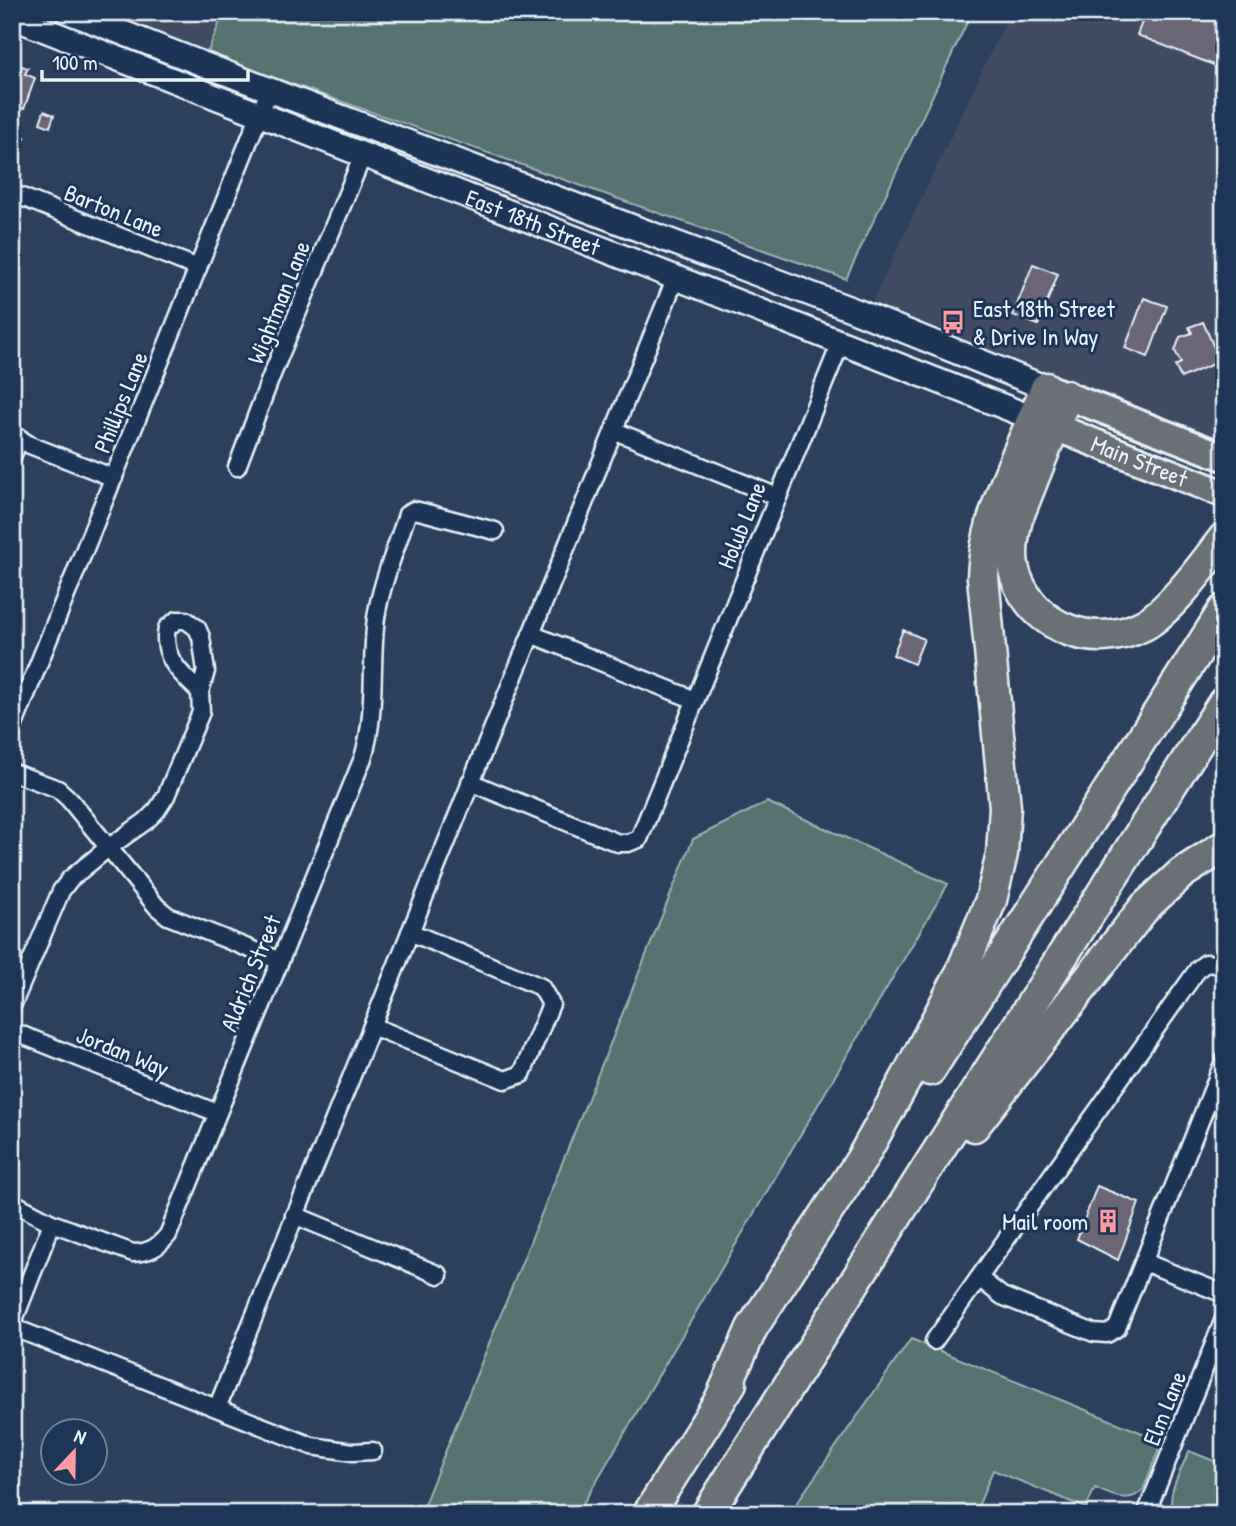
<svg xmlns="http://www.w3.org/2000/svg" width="1236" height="1526" font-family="'Patrick Hand',sans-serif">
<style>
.built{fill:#3f4b64}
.green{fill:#56726f;stroke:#9fb2b4;stroke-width:2}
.building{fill:#6a6674;stroke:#e8f1f8;stroke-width:2}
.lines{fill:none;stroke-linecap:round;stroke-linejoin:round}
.minor-casing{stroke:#e8f1f8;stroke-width:21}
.secondary-casing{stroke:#e8f1f8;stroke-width:28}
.primary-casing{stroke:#e8f1f8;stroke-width:32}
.motorway-casing{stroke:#e8f1f8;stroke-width:35}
.minor{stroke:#1d3557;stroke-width:16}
.secondary{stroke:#1d3557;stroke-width:23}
.primary{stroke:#6a7074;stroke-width:26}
.motorway{stroke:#6a7074;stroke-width:30}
.labels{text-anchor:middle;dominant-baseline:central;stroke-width:6;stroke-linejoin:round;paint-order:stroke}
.street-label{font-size:24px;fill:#e8f1f8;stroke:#1d3557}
.poi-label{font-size:24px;fill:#e8f1f8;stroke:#1d3557;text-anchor:start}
</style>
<rect width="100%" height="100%" fill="#2c3f5d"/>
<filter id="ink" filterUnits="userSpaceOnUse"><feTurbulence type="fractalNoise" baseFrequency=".0143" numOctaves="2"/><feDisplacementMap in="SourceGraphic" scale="14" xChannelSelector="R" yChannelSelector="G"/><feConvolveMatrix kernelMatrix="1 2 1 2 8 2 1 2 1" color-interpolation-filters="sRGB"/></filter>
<g filter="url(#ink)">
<g class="built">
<polygon points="91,12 223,12 205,56"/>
<polygon points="1010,12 1224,12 1224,449 868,311"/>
</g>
<g class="green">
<polygon points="224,12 972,12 846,279 207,54"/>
<polygon points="767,802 948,884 577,1514 441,1514 423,1507 693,839"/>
<path d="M911,1339L1162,1441L1143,1490C1128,1505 1111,1495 1095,1488L1086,1508L993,1470L975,1514H789Z"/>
<path d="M1189,1451L1224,1465V1514H1174C1164,1496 1182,1469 1189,1451Z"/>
</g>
<g class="building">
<polygon points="1146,12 1224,12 1224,69 1137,35"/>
<polygon points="15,64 28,68 25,74 35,78 24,109 12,104 12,72"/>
<polygon points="44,111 54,115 50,127 40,123"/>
<polygon points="12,132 25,137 13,167 12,167"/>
<polygon points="1033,264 1058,274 1038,325 1013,315"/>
<polygon points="1144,298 1167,306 1148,357 1125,348"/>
<polygon points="1203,322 1220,361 1181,378 1175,366 1181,363 1175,351 1180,337 1192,333 1189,327"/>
<polygon points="903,630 924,639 914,664 893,655"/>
<polygon points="1097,1186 1139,1203 1118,1260 1077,1239"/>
</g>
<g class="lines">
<g class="minor-casing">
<g id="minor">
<polyline points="12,193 198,268"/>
<polyline points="615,431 778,497"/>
<polyline points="12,434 30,445 114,478"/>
<polyline points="12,457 20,438"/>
<polyline points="237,467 271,377 363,155"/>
<polyline points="531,634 695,700"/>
<polyline points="12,730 269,91"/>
<polyline points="12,772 58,789 69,799 157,907 168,916 280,961"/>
<polyline points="470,782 618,843 628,843 639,839 841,342"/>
<path d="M12,1006L61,891L70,879L108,848L146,821L157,810L166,796L201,712L200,692L206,671L201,637L197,628L186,620H177L167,628C161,657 181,674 200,692"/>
<polyline points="372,1026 505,1080 522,1074 551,1004 541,987 410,932"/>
<polyline points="12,1031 217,1113"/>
<path d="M12,1202L52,1223L133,1253C150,1252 157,1248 168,1235L363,758C377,712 370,665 376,618C381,583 397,547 407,514L414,510L423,512L495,531"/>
<polyline points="294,1215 439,1275"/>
<polyline points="1144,1262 1224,1294"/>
<polyline points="979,1278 1002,1296 1094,1333 1107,1334 1117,1328 1224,1061"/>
<polyline points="12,1325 52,1223"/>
<polyline points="12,1327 312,1446 353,1452 373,1451"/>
<polyline points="934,1341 1198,969 1206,963 1224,965"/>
<polyline points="217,1408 676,277"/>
<polyline points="1146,1514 1224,1319"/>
</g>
</g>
<g class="secondary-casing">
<g id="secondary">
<polyline points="69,12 293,99 856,311 1046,388"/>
<path id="s1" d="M12,17L1048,424"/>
</g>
</g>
<g class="primary-casing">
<g id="primary">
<polyline points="1047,388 1224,457"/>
<path id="s2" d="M1055,427L1224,494"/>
</g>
</g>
<g class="motorway-casing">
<g id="motorway">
<path d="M1066,396L1017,519C1012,538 1009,558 1016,577C1035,629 1095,651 1144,625C1170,611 1205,563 1224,538"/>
<polyline points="930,1070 1224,610"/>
<polyline points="974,1126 1145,907 1182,873 1224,846"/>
<path d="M720,1400L752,1328L861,1160L907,1077L961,973L991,900L1002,854L1005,807L983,577C985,515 1023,445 1046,388"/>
<polyline points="648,1514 731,1383"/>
<polyline points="707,1514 1224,702"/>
</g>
</g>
<use href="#minor" class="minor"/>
<use href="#secondary" class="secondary"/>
<use href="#primary" class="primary"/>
<use href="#motorway" class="motorway"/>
</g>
</g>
<defs>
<g id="bus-bare" transform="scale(1.89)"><path d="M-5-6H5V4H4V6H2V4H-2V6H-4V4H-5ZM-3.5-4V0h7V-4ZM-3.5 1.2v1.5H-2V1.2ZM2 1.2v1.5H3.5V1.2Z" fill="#ff9aa2" stroke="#1d3557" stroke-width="2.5" paint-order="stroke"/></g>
<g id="building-bare" transform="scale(1.89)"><path d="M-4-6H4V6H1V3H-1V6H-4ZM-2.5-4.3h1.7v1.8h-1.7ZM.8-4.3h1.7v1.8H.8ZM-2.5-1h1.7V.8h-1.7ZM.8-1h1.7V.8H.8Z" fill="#ff9aa2" stroke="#1d3557" stroke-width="2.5" paint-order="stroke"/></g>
</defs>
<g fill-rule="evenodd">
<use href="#bus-bare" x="953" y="322"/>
<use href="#building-bare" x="1108" y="1221"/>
</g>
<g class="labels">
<g class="street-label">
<text transform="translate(114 210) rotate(22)">Barton Lane</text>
<text stroke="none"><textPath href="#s1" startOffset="560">East 18th Street</textPath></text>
<text transform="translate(278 302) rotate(-68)">Wightman Lane</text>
<text transform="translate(120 402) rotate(-68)">Phillips Lane</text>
<text stroke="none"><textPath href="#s2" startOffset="91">Main Street</textPath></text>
<text transform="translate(741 525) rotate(-68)">Holub Lane</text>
<text transform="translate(250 973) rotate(-68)">Aldrich Street</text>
<text transform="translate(123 1051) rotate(22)">Jordan Way</text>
<text transform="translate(1164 1408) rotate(-68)">Elm Lane</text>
</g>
<g class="poi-label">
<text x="973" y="308">East 18th Street<tspan x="973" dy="28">&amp; Drive In Way</tspan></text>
<text x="1088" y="1221" text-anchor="end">Mail room</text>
</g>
</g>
<rect width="1236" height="1526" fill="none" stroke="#1d3557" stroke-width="42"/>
<rect x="21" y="21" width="1194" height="1484" fill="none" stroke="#e8f1f8" stroke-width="2.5" filter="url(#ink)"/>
<g transform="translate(74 1452) rotate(22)"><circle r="33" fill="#1d3557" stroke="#6e8097" stroke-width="2"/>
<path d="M0-5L12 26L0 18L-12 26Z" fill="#ff9aa2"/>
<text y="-10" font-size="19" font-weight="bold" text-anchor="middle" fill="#e8f1f8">N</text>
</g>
<path d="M42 70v10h206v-10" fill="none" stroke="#e8f1f8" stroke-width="3.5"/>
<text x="52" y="70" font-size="21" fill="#e8f1f8" stroke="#1d3557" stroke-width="5" paint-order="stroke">100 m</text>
</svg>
